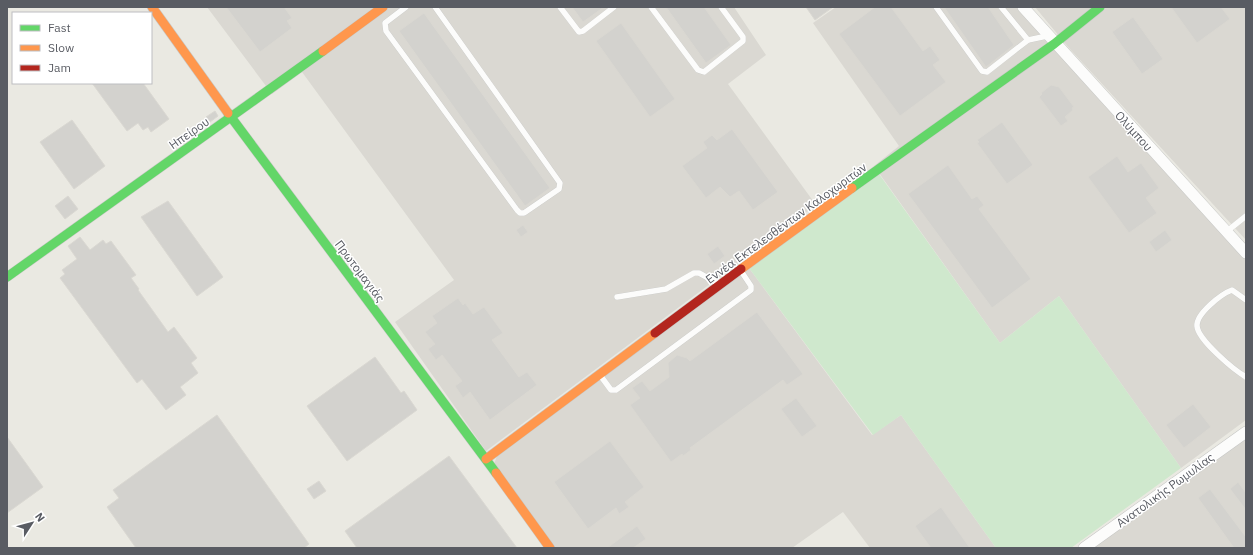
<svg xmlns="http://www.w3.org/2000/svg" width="1253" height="555" font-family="'IBM Plex Sans',sans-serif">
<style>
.industrial{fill:#dad8d2}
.green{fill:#cfe8cd}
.building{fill:#d3d2ce;stroke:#dad8d2}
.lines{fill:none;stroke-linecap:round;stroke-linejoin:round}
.lane-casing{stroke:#c6c7c5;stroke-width:6}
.street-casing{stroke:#c6c7c5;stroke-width:12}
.fast-casing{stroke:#c7c8c6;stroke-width:10}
.slow-casing{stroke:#c7c8c6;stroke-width:10}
.jam-casing{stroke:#c7c8c6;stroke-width:10}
.lane{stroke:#fcfcfb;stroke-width:5.5}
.street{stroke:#fcfcfb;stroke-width:11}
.fast{stroke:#63d668;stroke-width:9}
.slow{stroke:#ff974d;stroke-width:9}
.jam{stroke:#b3261e;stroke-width:9}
.labels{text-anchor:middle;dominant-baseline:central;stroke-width:3;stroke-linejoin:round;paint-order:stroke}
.street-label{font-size:12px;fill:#595c63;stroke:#fff}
</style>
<rect width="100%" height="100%" fill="#eae9e2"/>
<g class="industrial">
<polygon points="207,7 734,7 766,55 728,84 816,205 486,451 395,322 454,280 302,72 272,94"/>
<polygon points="836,7 1019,7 1246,257 1246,420 1181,468 1059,296 1000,343 874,166 899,146 813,23"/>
<polygon points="1035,7 1246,7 1246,240 1069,48"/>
<polygon points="749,268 872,435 901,415 996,548 870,548 843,512 792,548 555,548 494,464 497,456"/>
<polygon points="1246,434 1246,548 1089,548"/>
</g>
<polygon class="green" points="879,174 1000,343 1059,296 1181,468 1071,548 996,548 901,415 873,435 749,268"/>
<g class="building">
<polygon points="226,7 284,7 292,18 287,21 292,28 260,52"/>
<polygon points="572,7 604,7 583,22"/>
<polygon points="666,7 704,7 731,45 706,63"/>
<polygon points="806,7 833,7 815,20"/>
<polygon points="875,7 891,7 923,51 930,46 940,60 933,65 946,82 900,116 839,34"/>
<polygon points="944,7 988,7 1014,45 986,67"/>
<polygon points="1171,7 1221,7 1230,19 1197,43"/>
<polygon points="424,13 550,188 525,206 399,31"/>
<polygon points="1133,17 1163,59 1142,74 1112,32"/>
<polygon points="621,23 675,99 650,117 596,41"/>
<polygon points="92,83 143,83 169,119 151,132 148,127 143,130 138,123 127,131"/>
<polygon points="1051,85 1059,87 1074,107 1072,108 1073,110 1065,117 1068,121 1061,126 1039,97 1042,94 1041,93"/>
<polygon points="215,111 218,116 210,122 206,117"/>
<polygon points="72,120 105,166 74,189 40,142"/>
<polygon points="1002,122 1033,165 1007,184 977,143 979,142 977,140"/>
<polygon points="732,129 778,192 753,210 739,191 730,197 720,187 706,198 682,166 707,148 703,142 712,135 717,140"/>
<polygon points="1117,156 1128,172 1141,163 1159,188 1146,198 1157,213 1129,233 1088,177"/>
<polygon points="948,165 972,199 977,196 984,205 979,209 1031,279 992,308 908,194"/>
<polygon points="68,196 78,209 65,219 55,206"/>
<polygon points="168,201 223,277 197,296 141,217"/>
<polygon points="523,225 528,232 521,237 516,230"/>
<polygon points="1165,230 1172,240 1156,252 1149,242"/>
<polygon points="80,237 90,250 103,240 106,244 111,241 136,275 131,278 139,289 138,290 168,332 174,327 197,358 191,363 198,373 180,387 186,395 166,410 142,379 137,383 60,278 65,274 62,270 77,259 68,246"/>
<polygon points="718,246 725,256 714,264 707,254"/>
<polygon points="458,298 463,305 465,303 473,314 484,307 503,333 492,340 519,377 527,372 537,385 490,420 470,392 463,398 455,386 462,381 442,355 436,360 428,349 435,344 425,332 437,323 432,316"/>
<polygon points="757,312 803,374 787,385 783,380 690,448 691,450 683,456 682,454 671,462 630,405 640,398 632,388 642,381 650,391 669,377 668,363 677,355 687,358 690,361"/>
<polygon points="375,357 401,393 404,391 417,410 347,461 307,406"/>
<polygon points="796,398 817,426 802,437 781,409"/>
<polygon points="1193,404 1211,427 1184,448 1166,425"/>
<polygon points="217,415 309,544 304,548 136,548 107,507 119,498 113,490"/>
<polygon points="7,437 43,487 7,513"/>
<polygon points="610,441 644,487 625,502 629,507 619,514 616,508 588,529 554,482"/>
<polygon points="449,456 517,548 357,548 345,531"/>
<polygon points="319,481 326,491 314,499 307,489"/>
<polygon points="1238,482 1246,493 1246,510 1230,489"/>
<polygon points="1210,489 1246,537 1246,548 1234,548 1198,498"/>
<polygon points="941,507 970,548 931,548 915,526"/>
<polygon points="637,526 646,539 633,548 607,548"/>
</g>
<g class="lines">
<g class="lane-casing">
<g id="lane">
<polyline points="406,7 385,23 386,31 517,210 520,213 524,213 559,189 560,183 435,7"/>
<polyline points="560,7 579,32 583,31 614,7"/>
<polyline points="651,7 698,70 704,72 743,41 743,37 721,7"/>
<polyline points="936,7 982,71 987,72 1028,40 1047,36"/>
<polyline points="1001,7 1028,40"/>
<polyline points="1226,232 1246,216"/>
<polyline points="617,297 666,289 694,273 699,273 719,284"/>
<path d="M1246,300L1232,290C1221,294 1196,314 1197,326C1198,340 1234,370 1246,377"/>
<polyline points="600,375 611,390 616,390 751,290 751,286 741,271"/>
</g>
</g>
<g class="street-casing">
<g id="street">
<polyline points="1023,7 1246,253"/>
<polyline points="1084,548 1246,432"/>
</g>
</g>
<g class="fast-casing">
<g id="fast">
<polyline points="228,113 496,473"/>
<polyline points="852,188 1054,44 1100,7"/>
<polyline points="7,277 323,51"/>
</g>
</g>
<g class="slow-casing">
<g id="slow">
<polyline points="152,7 228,113"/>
<polyline points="323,51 383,7"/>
<polyline points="741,269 852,188"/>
<polyline points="486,459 655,333"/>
<polyline points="496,473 550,548"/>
</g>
</g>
<g class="jam-casing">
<polyline id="jam" points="655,333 741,269"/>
</g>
<use href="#lane" class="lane"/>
<use href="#street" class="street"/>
<use href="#fast" class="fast"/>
<use href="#slow" class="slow"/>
<use href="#jam" class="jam"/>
</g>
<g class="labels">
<g class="street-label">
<text transform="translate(1134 131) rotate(48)">Ολύμπου</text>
<text transform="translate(189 133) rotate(-35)">Ηπείρου</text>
<text transform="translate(786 223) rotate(-36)">Εννέα Εκτελεσθέντων Καλοχωριτών</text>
<text transform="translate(360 271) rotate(53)">Πρωτομαγιάς</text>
<text transform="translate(1165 490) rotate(-36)">Ανατολικής Ρωμυλίας</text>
</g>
</g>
<rect width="1253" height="555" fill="none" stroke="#595c63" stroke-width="16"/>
<rect x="12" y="12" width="140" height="72" fill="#ffffff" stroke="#bdbec1"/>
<rect x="20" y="25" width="20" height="6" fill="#63d668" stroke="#bdbec1"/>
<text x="48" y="32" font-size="12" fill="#595c63">Fast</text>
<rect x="20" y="45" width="20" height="6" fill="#ff974d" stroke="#bdbec1"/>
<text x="48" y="52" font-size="12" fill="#595c63">Slow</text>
<rect x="20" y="65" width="20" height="6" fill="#b3261e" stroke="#bdbec1"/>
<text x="48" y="72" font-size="12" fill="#595c63">Jam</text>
<g transform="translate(32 523) rotate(54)" stroke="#ffffff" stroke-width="3" paint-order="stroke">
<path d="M0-3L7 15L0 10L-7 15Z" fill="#595c63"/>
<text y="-6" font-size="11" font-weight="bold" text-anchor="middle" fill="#595c63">N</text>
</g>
</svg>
